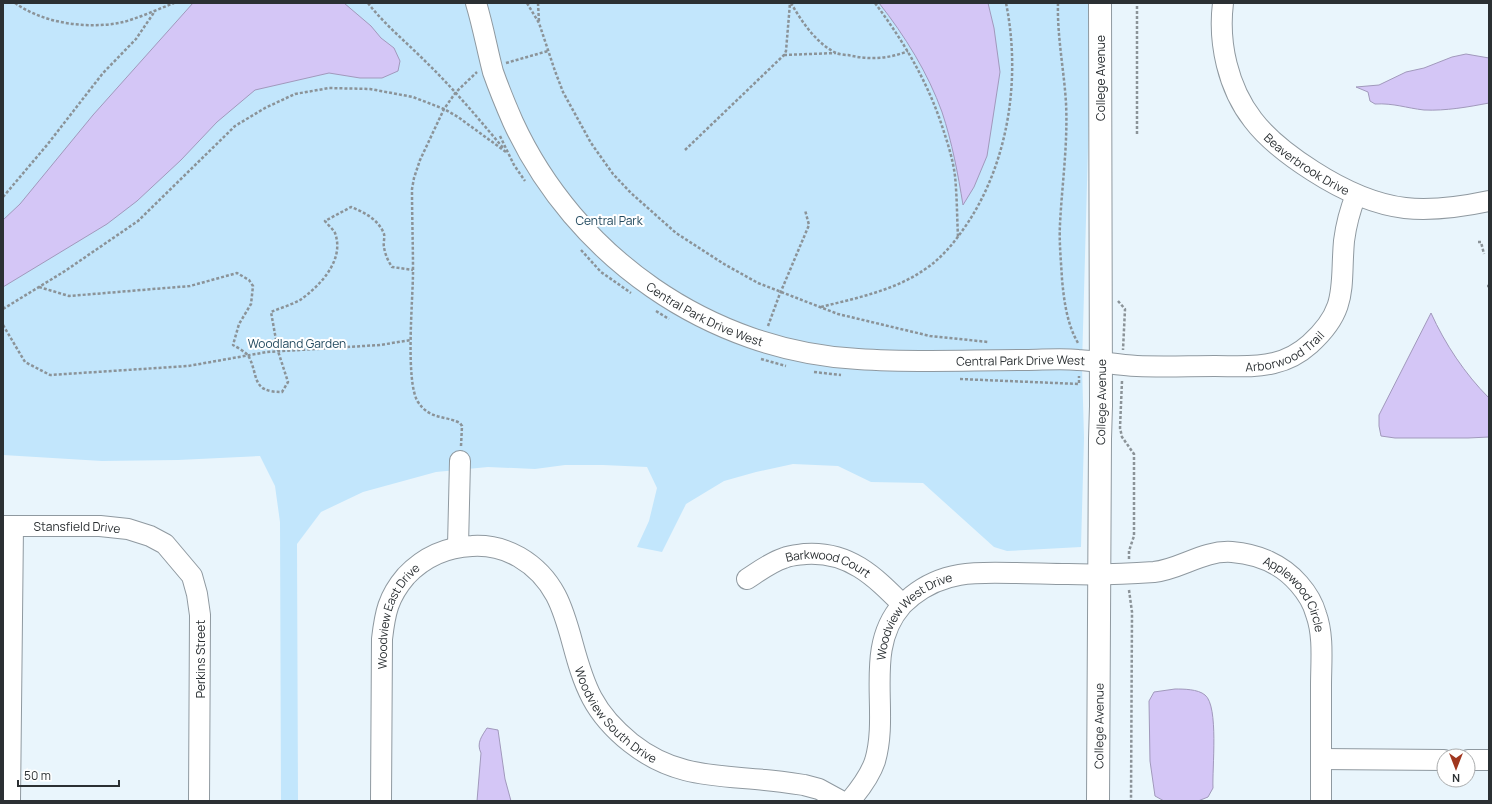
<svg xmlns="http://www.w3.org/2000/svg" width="1492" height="804" font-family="Manrope,sans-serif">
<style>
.green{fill:#c2e6fc}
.water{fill:#d4c6f6;stroke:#a199bc}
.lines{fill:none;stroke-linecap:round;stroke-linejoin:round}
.minor-casing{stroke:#8f99a0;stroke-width:22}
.major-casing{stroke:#8f99a0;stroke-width:24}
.path{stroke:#8b9398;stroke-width:2.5;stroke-dasharray:3 2;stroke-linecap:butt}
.minor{stroke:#fff;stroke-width:20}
.major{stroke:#fff;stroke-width:22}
.labels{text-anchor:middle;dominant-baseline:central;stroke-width:4;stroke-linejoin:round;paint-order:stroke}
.street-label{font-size:12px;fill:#2b3033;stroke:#fff}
.park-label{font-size:12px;fill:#234a5f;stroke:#fff}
</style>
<rect width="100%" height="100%" fill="#e9f5fc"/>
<polygon class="green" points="3,3 1092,3 1082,365 1084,438 1081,547 1007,551 994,547 923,483 871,482 838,466 793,464 756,472 724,481 686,504 662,552 637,547 649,521 657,488 647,467 603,465 565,465 535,469 488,467 436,472 363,492 321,512 297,544 298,801 281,801 280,522 275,486 260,456 178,460 102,461 3,455"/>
<g class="water">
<polygon points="193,3 344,3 371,26 381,38 394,48 400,61 398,71 382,78 360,78 329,73 255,90 217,122 181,160 137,201 107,224 3,287 3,220 20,204 93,115"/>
<path d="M879,3H988L994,28L1000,72L987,156L974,187L963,205C958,174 952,142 942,112C928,73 905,36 879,3Z"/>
<path d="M1466,54L1489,58V103C1468,107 1446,111 1424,110C1406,108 1394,103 1375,104L1370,101L1368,92L1356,87L1379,85L1406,72L1424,68L1452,57Z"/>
<path d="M1431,313C1445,344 1465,374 1489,398V437L1468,438H1395L1381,436L1379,426V415Z"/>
<path d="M1175,689C1183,689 1198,689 1205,695C1219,706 1212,769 1213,788L1208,797L1198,801H1164L1155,796L1150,761L1149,701L1154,692Z"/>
<path d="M487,728L498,730L505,779L511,801H477L481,753C476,743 482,736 487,728Z"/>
</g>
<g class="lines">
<g class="minor-casing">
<g id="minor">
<path id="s1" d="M476,3C483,26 487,49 493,72C499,89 506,106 513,122C575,257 710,351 858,359C913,363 969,360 1025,360C1042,360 1061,358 1078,360C1098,361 1117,365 1137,366C1163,367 1189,366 1215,366C1234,366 1255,368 1274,363C1287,360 1300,353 1310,344C1349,309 1340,286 1344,241C1346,225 1350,210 1356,195"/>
<path id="s2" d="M1223,3C1218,43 1228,88 1253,120C1269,141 1291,157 1313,171C1341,189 1371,204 1405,208C1434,211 1461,207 1489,201"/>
<path id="s3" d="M3,526H100L128,529L150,536L165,544L192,576L197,594L200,615L199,801"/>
<polyline points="458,546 460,461"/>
<path id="s4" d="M747,579C758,572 771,562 784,558C791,555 798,555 805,554C849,551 874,576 902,604"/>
<polyline points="1321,759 1444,760"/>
<polyline points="1468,760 1489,760"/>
<polyline points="10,801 13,526"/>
<path id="s5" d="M381,801L382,639C385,613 388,597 406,576C424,557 446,547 472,546C488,545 505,549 519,557C574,589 565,647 592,698C601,715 616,731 631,743C674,777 714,775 765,780C778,781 791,783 804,785L819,789L841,801"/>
<path id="s6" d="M850,801C860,789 870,776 875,761C890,710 863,649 902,605C905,602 909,599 912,596C943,571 975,572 1013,573C1031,573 1050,574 1068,574C1096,575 1126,574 1154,572C1181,569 1203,550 1232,552C1257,554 1282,564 1299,584C1306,592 1313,603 1316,614C1324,636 1321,662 1321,686C1321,724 1321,763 1321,801"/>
</g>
</g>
<g class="major-casing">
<g id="major">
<path id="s7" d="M1098,801L1100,439L1101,406L1100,3"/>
</g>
</g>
<g class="path">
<path d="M15,3C43,23 85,29 119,23C137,19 156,10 174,3"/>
<path d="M368,3C384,24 405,41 424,60C453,88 478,118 504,149"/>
<polyline points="527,3 539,23 555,71 563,92 591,143 613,174 631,193 676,233 724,264 758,283 838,314 930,336 988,342"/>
<polyline points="538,3 539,22"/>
<path d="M791,3C802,22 816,43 836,53C839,54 844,55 848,55C868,60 889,59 908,51"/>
<path d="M875,3C904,42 928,82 943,129C948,144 953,160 955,176C957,196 957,217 958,237"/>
<path d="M1058,3C1057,36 1064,70 1066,103C1068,144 1062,184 1060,224C1059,242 1061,261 1062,279C1064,301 1067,324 1078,343"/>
<polyline points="784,55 836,53"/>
<polyline points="506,63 548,51"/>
<polyline points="1137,134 1137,3"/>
<polyline points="500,136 514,165 525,181"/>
<polyline points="685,150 784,55 786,51 790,3"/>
<polyline points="3,197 47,145 103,73 136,39 155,11"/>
<polyline points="1478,242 1481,242 1484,254"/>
<polyline points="581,250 601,272 631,293"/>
<polyline points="1487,286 1489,286"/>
<path d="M39,287L69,296L190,286L237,273L249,280L253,286L251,304L239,324L233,345C238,348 246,352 249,357C259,377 251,392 282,392L288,382L278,351L271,312C280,308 291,305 300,300C320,286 345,260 335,233C333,229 328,225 325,221L351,207C364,212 379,220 384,234C385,238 383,243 384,247C385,254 388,261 392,267L413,270"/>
<polyline points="1118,301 1125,309 1123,350"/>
<path d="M821,307C856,298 893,291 924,270C942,258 954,243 967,224C1009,161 1021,77 1006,3"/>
<polyline points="3,309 65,271 138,221 235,126 265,108 295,94 329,88 370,89 413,97 444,109 458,117 506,152"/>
<polyline points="656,311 669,319"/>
<polyline points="3,325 25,362 50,375 188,366 267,352 380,345 411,340"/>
<polyline points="768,326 779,296 809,225 805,210"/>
<polyline points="761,359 786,366"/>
<polyline points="814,372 841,375"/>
<polyline points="960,379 1079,384 1079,376"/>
<polyline points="1122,381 1120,428 1122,437 1134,454 1134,536 1129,551 1129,559"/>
<path d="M461,446L462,426L460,423C444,415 430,420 418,402C405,382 413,299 413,272C413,244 412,217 412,189L414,178L420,160L444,109L456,92L477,72"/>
<polyline points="1129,590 1132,612 1131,801"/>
</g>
<use href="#minor" class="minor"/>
<use href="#major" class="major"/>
</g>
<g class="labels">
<g class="street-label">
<text transform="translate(1100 78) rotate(-90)">College Avenue</text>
<text stroke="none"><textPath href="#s2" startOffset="194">Beaverbrook Drive</textPath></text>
<text stroke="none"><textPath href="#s1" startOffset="403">Central Park Drive West</textPath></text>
<text stroke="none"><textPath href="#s1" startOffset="995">Arborwood Trail</textPath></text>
<text stroke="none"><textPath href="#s1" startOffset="727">Central Park Drive West</textPath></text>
<text stroke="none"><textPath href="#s7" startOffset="399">College Avenue</textPath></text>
<text stroke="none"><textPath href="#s3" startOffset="74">Stansfield Drive</textPath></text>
<text stroke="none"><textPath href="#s4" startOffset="89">Barkwood Court</textPath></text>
<text stroke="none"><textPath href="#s6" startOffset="632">Applewood Circle</textPath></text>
<text stroke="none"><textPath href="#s5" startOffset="189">Woodview East Drive</textPath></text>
<text stroke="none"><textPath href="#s6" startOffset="208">Woodview West Drive</textPath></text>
<text transform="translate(200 659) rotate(-90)">Perkins Street</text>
<text stroke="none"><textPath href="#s5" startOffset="545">Woodview South Drive</textPath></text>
<text stroke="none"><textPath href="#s7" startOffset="75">College Avenue</textPath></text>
</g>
<g class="park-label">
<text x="609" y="220">Central Park</text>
<text x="297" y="343">Woodland Garden</text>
</g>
</g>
<rect width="1492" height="804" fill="none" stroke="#2b3033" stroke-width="8"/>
<g transform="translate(1456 768) rotate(180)"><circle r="19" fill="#ffffff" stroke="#aaacad"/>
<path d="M0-3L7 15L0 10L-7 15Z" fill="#a0371f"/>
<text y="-6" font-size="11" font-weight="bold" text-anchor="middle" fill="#2b3033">N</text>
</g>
<path d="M18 780v6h101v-6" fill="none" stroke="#2b3033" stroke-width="2"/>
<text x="24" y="780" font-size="12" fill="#2b3033" stroke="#ffffff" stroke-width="3" paint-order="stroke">50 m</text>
</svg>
